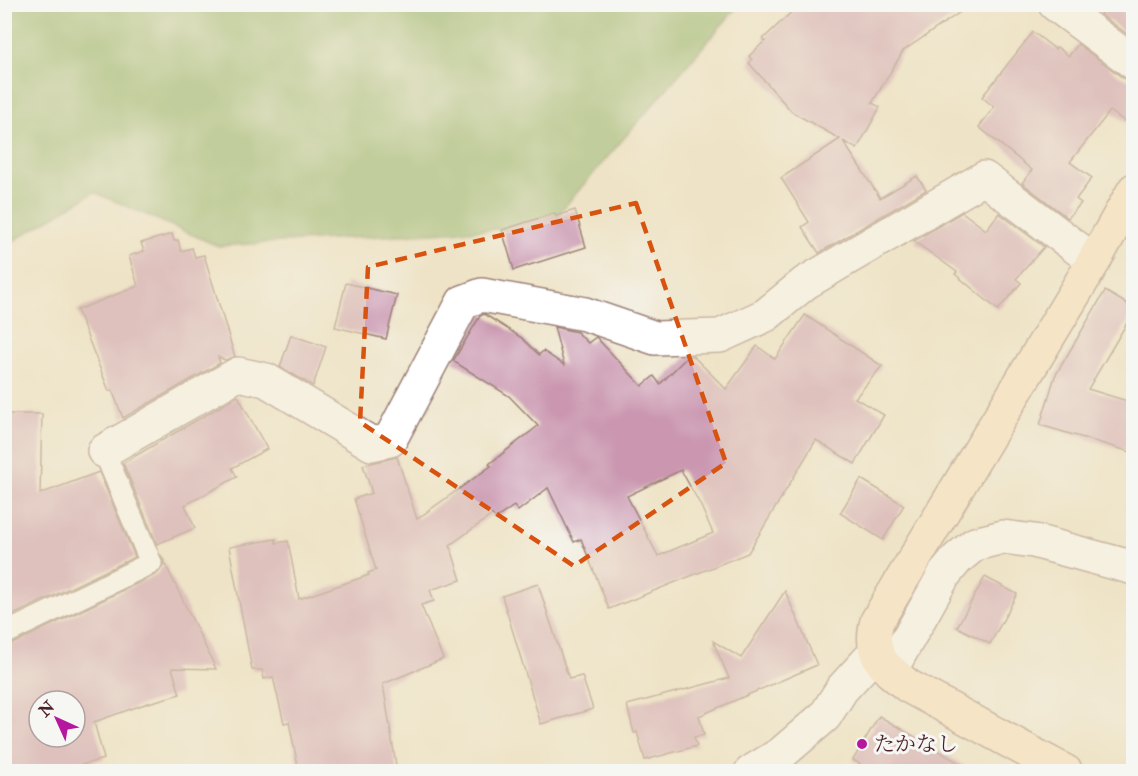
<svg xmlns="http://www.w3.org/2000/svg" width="1138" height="776" font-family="'IM FELL Double Pica','Noto Serif JP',serif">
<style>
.forest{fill:#8bb268;stroke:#6a684a;stroke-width:1.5}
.building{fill:#ca96b0;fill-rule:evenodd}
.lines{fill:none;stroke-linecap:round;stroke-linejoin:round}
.lane-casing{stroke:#9c8178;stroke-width:24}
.street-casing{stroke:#9c8178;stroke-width:36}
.secondary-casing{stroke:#9c8178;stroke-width:36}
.lane{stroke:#fff;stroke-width:21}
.street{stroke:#fff;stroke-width:33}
.secondary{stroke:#fde5c5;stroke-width:33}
.marked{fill:none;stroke:#d8530f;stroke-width:4.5;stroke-dasharray:12 8;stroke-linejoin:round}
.poi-dot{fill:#b5179e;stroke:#f6f6f2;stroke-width:2}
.labels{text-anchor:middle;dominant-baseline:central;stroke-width:6;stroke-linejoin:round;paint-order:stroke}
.poi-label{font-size:21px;fill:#4a1f2b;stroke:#f6f6f2;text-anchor:start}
</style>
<rect width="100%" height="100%" fill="#f6f6f2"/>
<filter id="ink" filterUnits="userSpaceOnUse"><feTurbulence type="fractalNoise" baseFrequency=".0167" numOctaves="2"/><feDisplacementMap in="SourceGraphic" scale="12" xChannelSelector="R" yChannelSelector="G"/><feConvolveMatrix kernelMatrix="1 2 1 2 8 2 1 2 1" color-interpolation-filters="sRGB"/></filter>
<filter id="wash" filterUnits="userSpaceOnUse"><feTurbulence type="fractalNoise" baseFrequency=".008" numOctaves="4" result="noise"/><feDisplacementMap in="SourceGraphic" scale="24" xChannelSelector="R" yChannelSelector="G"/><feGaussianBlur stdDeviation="1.35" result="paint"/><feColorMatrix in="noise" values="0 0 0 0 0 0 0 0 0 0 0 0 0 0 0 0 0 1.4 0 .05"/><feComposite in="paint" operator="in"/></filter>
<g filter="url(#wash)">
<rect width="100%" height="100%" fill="#eee3c6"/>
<polygon class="forest" points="4,5 739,5 548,226 218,246 94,192 5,246"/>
<g id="blocks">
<g class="building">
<polygon points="800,4 972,4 903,51 872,103 880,107 857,149 843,141 880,198 917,176 926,190 819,253 802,227 809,222 781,178 840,139 792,112 749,63 752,60 749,56 765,41 763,39"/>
<polygon points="1108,4 1134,4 1134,39 1100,14"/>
<polygon points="1033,32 1055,49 1057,47 1069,56 1078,44 1123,78 1134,81 1134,128 1110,111 1070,162 1092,178 1076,199 1081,203 1068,218 1022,183 1032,170 979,127 994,107 982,97"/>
<polygon points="575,210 586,247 514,270 502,230 555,213 556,216"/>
<polygon points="962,212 986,230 999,213 1044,247 1016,279 1021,283 998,310 955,274 957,272 914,241"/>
<polygon points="172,234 174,241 178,240 181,251 192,248 195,257 204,255 235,357 225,360 218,357 220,363 123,418 112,390 109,391 77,310 138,286 129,256 144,251 141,243"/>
<polygon points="346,283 397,295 386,339 335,327"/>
<polygon points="1105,291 1134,308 1134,311 1088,389 1134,403 1134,453 1040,425 1055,376"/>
<path d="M484,314L522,338L539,355L543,351L564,365L554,327L577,332L588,343L596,337L642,386L654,376L660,384L688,356H693L726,389L757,346L775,359L805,315L882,366L855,398L884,415L855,464L816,440L748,553L609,609L581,539L574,542L548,488L518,511L514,506L495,519L492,515L450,545L461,580L430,590L434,601L421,605L443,659L383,684L397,771H310L309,765L298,767L289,722L284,723L273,677L264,679L262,670H252L229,547L276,539V543L288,541L299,599L369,575L368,573L376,570L354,499L372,493L363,465L397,457L417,519L491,466L489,464L538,426L509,396L453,361L480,316ZM681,470L700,504L713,533L658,556L627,496Z"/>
<polygon points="291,335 326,347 313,386 280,367"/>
<polygon points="238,396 267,449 232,468 237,477 185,505 195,528 157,544 123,463"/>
<polygon points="4,414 42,414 40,494 99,472 135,557 11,616 4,587"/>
<polygon points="861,479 904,505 883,540 840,513"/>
<path d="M161,555L216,669L172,668L180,694L145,704L94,722L104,759L81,765L83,771H10L4,749V648L157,574L164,565ZM39,701H75V737H39Z"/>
<polygon points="985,577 1017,594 990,644 957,627"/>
<polygon points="538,584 569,679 582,676 593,709 541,724 502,596"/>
<polygon points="785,591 817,665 699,716 704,735 694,737 697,746 645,760 637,732 634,733 627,705 729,678 713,641 741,658"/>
<polygon points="879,716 973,771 872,771 853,760"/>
</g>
</g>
</g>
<g filter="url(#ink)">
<use href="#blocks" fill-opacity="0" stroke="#9c8178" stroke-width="1.5"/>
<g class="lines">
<g class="lane-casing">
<polyline id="lane" points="4,634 151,563 104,451"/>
</g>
<g class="street-casing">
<g id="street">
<polyline points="1055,4 1134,63"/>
<polyline points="104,451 238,374 266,380 372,444 390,440 463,302 482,295 585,314 655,338 720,336 766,315 805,283 984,178 1094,261"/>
<polyline points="890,671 944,575 958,558 975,544 1003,537 1034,541 1134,568"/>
<polyline points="751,772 782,753 825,716 842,689 875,653"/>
</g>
</g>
<g class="secondary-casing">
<path id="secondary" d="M1066,772L908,686C883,666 868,655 877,621L1094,261L1134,190"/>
</g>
<use href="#lane" class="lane"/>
<use href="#street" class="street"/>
<use href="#secondary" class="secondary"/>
</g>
</g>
<path d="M0 0H1138V776H0ZM636,203L726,463L574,566L360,422L368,267Z" fill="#eee3c6" fill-opacity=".55" fill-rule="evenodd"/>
<path class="marked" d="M636,203L726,463L574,566L360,422L368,267Z"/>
<circle class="poi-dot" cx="862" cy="744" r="6"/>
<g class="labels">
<g class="poi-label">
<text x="874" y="744">たかなし</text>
</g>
</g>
<rect width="1138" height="776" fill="none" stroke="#f6f6f2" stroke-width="24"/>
<g transform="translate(57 719) rotate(315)"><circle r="28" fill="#f6f6f2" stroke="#b1a0a2" stroke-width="1.5"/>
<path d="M0-4.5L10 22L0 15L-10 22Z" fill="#b5179e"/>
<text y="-9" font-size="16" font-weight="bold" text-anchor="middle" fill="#4a1f2b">N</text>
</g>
</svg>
